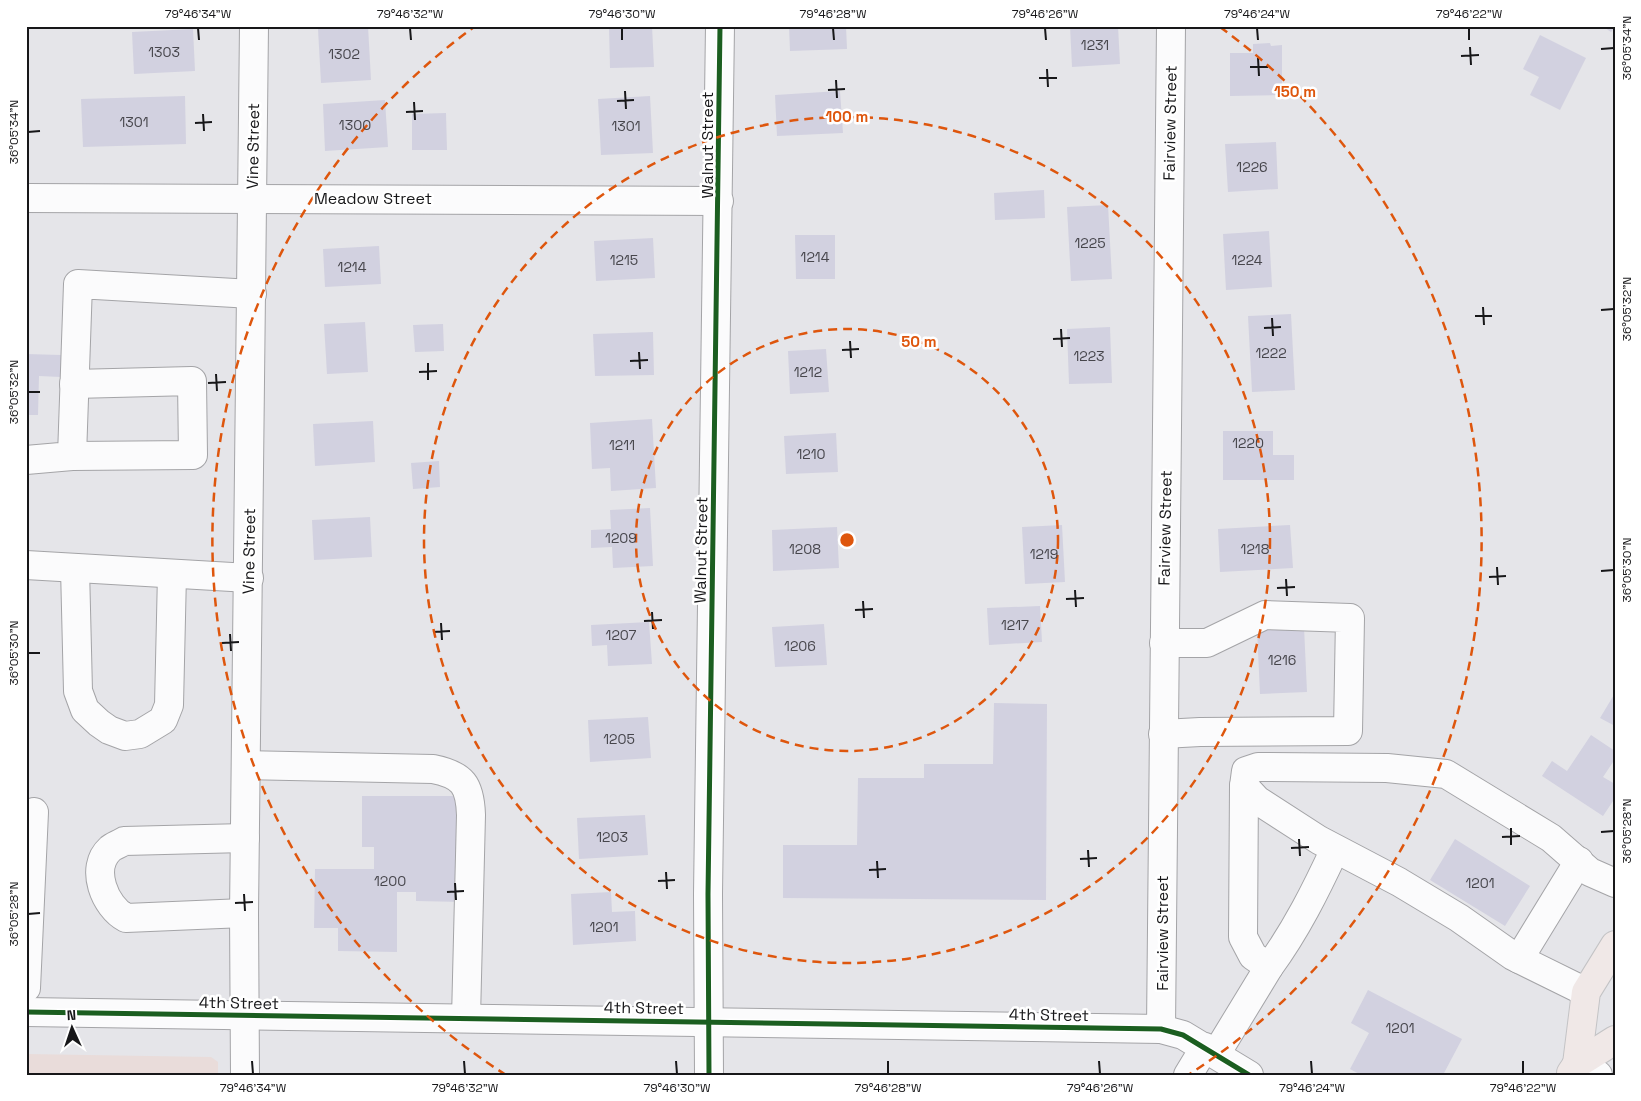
<svg xmlns="http://www.w3.org/2000/svg" width="1641" height="1101" font-family="'Space Grotesk',sans-serif">
<style>
.commercial{fill:#e9dcda}
.building{fill:#d2d1e0}
.lines{fill:none;stroke-linecap:round;stroke-linejoin:round}
.minor-casing{stroke:#a4a4a7;stroke-width:30}
.major-casing{stroke:#c3c3c5;stroke-width:30}
.minor{stroke:#fbfbfc;stroke-width:28}
.major{stroke:#f0e8e7;stroke-width:28}
.cycleway-casing{stroke:#fff;stroke-width:8}
.cycleway{stroke:#1b5e20;stroke-width:5}
.ticks{fill:none;stroke:#171719;stroke-width:2}
.ring{fill:none;stroke:#de560d;stroke-width:2.5;stroke-dasharray:9 6}
.labels{text-anchor:middle;dominant-baseline:central;stroke-width:5;stroke-linejoin:round;paint-order:stroke}
.number-label{font-size:14px;fill:#47464c}
.street-label{font-size:16px;fill:#171719;stroke:#fff}
.centre{fill:#de560d;stroke:#fff;stroke-width:2.5}
.ring-label{font-size:15px;text-anchor:middle;font-weight:bold;fill:#de560d;stroke:#fff;stroke-width:5;stroke-linejoin:round;paint-order:stroke}
.neatline{fill:none;stroke:#171719;stroke-width:2}
.ticks-label{font-size:12px;text-anchor:middle;fill:#171719}
</style>
<rect width="100%" height="100%" fill="#e5e5e9"/>
<polygon class="commercial" points="26,1054 211,1057 218,1062 218,1075 26,1075"/>
<g class="building">
<polygon points="368,26 371,80 321,83 318,29"/>
<polygon points="609,26 652,26 654,67 610,68"/>
<polygon points="789,26 846,26 847,49 790,51"/>
<polygon points="1070,26 1118,26 1120,64 1072,67"/>
<polygon points="1602,26 1615,26 1615,27 1611,32"/>
<polygon points="193,29 195,71 134,74 132,32"/>
<polygon points="1540,35 1586,58 1560,110 1530,95 1539,77 1523,69"/>
<polygon points="1270,43 1271,46 1282,45 1282,95 1230,96 1230,53 1253,53 1253,44"/>
<polygon points="840,91 843,133 777,136 775,95"/>
<polygon points="185,96 186,144 83,147 81,99"/>
<polygon points="650,96 653,153 601,155 598,99"/>
<polygon points="385,100 388,147 325,151 323,104"/>
<polygon points="446,113 447,150 412,150 412,114"/>
<polygon points="1276,142 1278,189 1228,192 1225,144"/>
<polygon points="1044,190 1045,218 995,220 994,193"/>
<polygon points="1108,205 1112,279 1071,281 1067,207"/>
<polygon points="1269,231 1272,287 1226,290 1223,234"/>
<polygon points="795,235 835,235 835,279 796,279"/>
<polygon points="653,238 655,278 596,281 594,241"/>
<polygon points="379,246 381,284 325,287 323,249"/>
<polygon points="1291,314 1295,390 1252,392 1248,316"/>
<polygon points="365,322 368,372 327,374 324,324"/>
<polygon points="443,324 444,351 415,352 413,325"/>
<polygon points="1110,327 1112,383 1069,384 1067,329"/>
<polygon points="653,332 654,375 595,376 593,334"/>
<polygon points="826,349 829,392 790,394 788,351"/>
<polygon points="26,354 61,355 61,377 39,376 38,415 26,415"/>
<polygon points="652,419 656,488 611,491 610,468 592,469 590,423"/>
<polygon points="373,421 375,462 315,466 313,424"/>
<polygon points="1223,431 1273,431 1273,455 1294,455 1294,480 1223,480"/>
<polygon points="836,433 838,472 786,474 784,436"/>
<polygon points="439,461 440,487 413,489 411,463"/>
<polygon points="650,508 653,566 613,568 612,547 591,548 591,530 611,529 610,510"/>
<polygon points="370,517 372,557 314,560 312,520"/>
<polygon points="1062,525 1065,582 1025,584 1022,527"/>
<polygon points="1290,525 1293,568 1220,572 1218,529"/>
<polygon points="837,527 839,568 773,571 772,530"/>
<polygon points="1040,606 1042,642 989,645 987,608"/>
<polygon points="649,622 652,664 608,666 607,645 592,646 591,625"/>
<polygon points="824,624 827,665 775,667 772,627"/>
<polygon points="1304,627 1307,692 1260,694 1257,629"/>
<polygon points="1615,693 1615,726 1600,718"/>
<polygon points="994,703 1047,704 1046,900 783,898 783,845 857,845 858,778 924,778 924,764 993,764"/>
<polygon points="648,717 651,758 590,762 588,720"/>
<polygon points="1591,735 1615,751 1615,759 1603,777 1615,784 1615,798 1603,816 1542,776 1552,761 1567,771"/>
<polygon points="362,796 465,796 464,902 416,901 416,892 397,892 397,952 338,951 338,928 314,928 315,869 374,869 374,847 362,847"/>
<polygon points="645,815 648,855 579,859 577,818"/>
<polygon points="1455,839 1530,886 1505,926 1430,880"/>
<polygon points="611,892 612,912 635,911 636,941 573,945 571,894"/>
<polygon points="1368,990 1462,1039 1443,1075 1361,1075 1350,1069 1369,1033 1351,1023"/>
</g>
<g class="lines">
<g class="minor-casing">
<g id="minor">
<polyline points="26,198 719,201"/>
<polyline points="72,456 193,455 192,381 74,384"/>
<polyline points="26,460 72,456 78,284 252,294"/>
<polyline points="26,565 249,578"/>
<polyline points="75,568 78,691 85,710 99,723 109,730 125,736 140,734 163,720 169,705 172,574"/>
<polyline points="1163,734 1200,732 1348,731 1350,618 1265,615 1207,643 1164,643"/>
<path d="M247,765L433,769C463,775 470,785 471,815L466,1018"/>
<polyline points="1244,786 1257,800 1319,840 1399,882 1459,918 1513,956 1586,992"/>
<path d="M1335,849C1316,890 1296,930 1269,967L1253,956L1243,937L1244,786L1246,771L1258,767L1387,768L1446,774L1551,838L1590,872L1615,883"/>
<path d="M244,913L126,918C105,907 89,868 110,849C113,846 120,844 124,841L245,838"/>
<polyline points="1519,959 1579,861"/>
<polyline points="26,988 34,812"/>
<polyline points="26,1012 1161,1029 1183,1035 1249,1075"/>
<polyline points="1161,1029 1171,26"/>
<polyline points="1216,1054 1269,967"/>
<polyline points="1577,1064 1598,1075"/>
<polyline points="245,1075 244,913 254,26"/>
<polyline points="709,1075 708,894 720,26"/>
<polyline points="1188,1075 1205,1047"/>
</g>
</g>
<g class="major-casing">
<g id="major">
<polyline points="1577,1064 1586,992 1615,945"/>
<polyline points="1571,1073 1577,1064 1615,1040"/>
</g>
</g>
<use href="#minor" class="minor"/>
<use href="#major" class="major"/>
<g class="cycleway-casing">
<g id="cycleway">
<polyline points="26,1012 1161,1029 1183,1035 1249,1075"/>
<polyline points="709,1075 708,894 720,26"/>
</g>
</g>
<use href="#cycleway" class="cycleway"/>
</g>
<path class="ticks" d="M198,28L199,40M410,28L411,40M622,28V40M833,28L834,40M1045,28L1046,40M1257,28L1258,40M1469,28V40M1470,47L1471,65M1601,49L1614,48M1461,56L1479,55M1258,58L1259,76M1250,67H1268M1047,69L1048,87M1039,78H1057M836,80L837,98M828,90L845,89M625,91L626,109M617,101L634,100M414,102L415,120M406,112L423,111M203,114L204,131M195,123L212,122M28,132L40,131M1483,307L1484,325M1601,310L1614,309M1475,316H1492M1272,318L1273,336M1264,328L1281,327M1061,329L1062,347M1053,339L1070,338M850,341L851,358M842,350L859,349M639,352L640,369M630,361L648,360M428,363V380M419,372L437,371M216,374L217,391M208,383L226,382M28,392H40M1497,567L1498,585M1601,571L1614,570M1489,577L1506,576M1286,579L1287,596M1277,588L1295,587M1075,590L1076,607M1066,599L1084,598M863,601L864,618M855,610L873,609M652,612L653,629M644,621L662,620M441,623L442,640M433,632L450,631M230,634L231,651M222,643L239,642M28,653H40M1511,828V845M1601,832L1614,831M1502,837L1520,836M1299,839L1300,856M1291,848L1309,847M1088,850L1089,867M1080,859L1097,858M877,861L878,878M869,870L886,869M666,872L667,889M658,881L675,880M455,883L456,900M447,892L464,891M244,894L245,911M235,903L253,902M28,914L40,913M252,1061L253,1074M464,1061L465,1074M676,1061L677,1074M888,1061V1074M1099,1061L1100,1074M1311,1061L1312,1074M1523,1061V1074"/>
<g class="ring">
<circle cx="847" cy="540" r="211"/>
<circle cx="847" cy="540" r="423"/>
<path d="M506 1075A634 634 0 0 1 474 27M1220 27A634 634 0 0 1 1188 1075"/>
</g>
<g class="labels">
<g class="number-label">
<text x="1095" y="45">1231</text>
<text x="164" y="52">1303</text>
<text x="344" y="54">1302</text>
<text x="134" y="122">1301</text>
<text x="355" y="125">1300</text>
<text x="626" y="126">1301</text>
<text x="1252" y="167">1226</text>
<text x="1090" y="243">1225</text>
<text x="815" y="257">1214</text>
<text x="624" y="260">1215</text>
<text x="1247" y="260">1224</text>
<text x="352" y="267">1214</text>
<text x="1271" y="353">1222</text>
<text x="1089" y="356">1223</text>
<text x="808" y="372">1212</text>
<text x="1248" y="443">1220</text>
<text x="622" y="445">1211</text>
<text x="811" y="454">1210</text>
<text x="621" y="538">1209</text>
<text x="805" y="549">1208</text>
<text x="1255" y="549">1218</text>
<text x="1044" y="554">1219</text>
<text x="1015" y="625">1217</text>
<text x="621" y="635">1207</text>
<text x="800" y="646">1206</text>
<text x="1282" y="660">1216</text>
<text x="619" y="739">1205</text>
<text x="612" y="837">1203</text>
<text x="390" y="881">1200</text>
<text x="1480" y="883">1201</text>
<text x="604" y="927">1201</text>
<text x="1400" y="1028">1201</text>
</g>
<g class="street-label">
<text transform="translate(1170 123) rotate(-89)">Fairview Street</text>
<text transform="translate(707 145) rotate(-90)">Walnut Street</text>
<text transform="translate(253 146) rotate(-89)">Vine Street</text>
<text x="373" y="198">Meadow Street</text>
<text transform="translate(1165 528) rotate(-89)">Fairview Street</text>
<text transform="translate(701 550) rotate(-89)">Walnut Street</text>
<text transform="translate(249 551) rotate(-89)">Vine Street</text>
<text transform="translate(1162 933) rotate(-90)">Fairview Street</text>
<text transform="translate(239 1003) rotate(1)">4th Street</text>
<text transform="translate(644 1008) rotate(1)">4th Street</text>
<text transform="translate(1049 1015) rotate(1)">4th Street</text>
</g>
</g>
<circle cx="847" cy="540" r="8" class="centre"/>
<g class="ring-label">
<text x="1295" y="97">150 m</text>
<text x="847" y="122">100 m</text>
<text x="919" y="347">50 m</text>
</g>
<rect width="1641" height="1101" fill="none" stroke="#ffffff" stroke-width="55"/>
<g transform="translate(72 1028) rotate(357)" stroke="#ffffff" stroke-width="4" paint-order="stroke">
<path d="M0-4L9 19L0 12L-9 19Z" fill="#171719"/>
<text y="-8" font-size="14" font-weight="bold" text-anchor="middle" fill="#171719">N</text>
</g>
<rect x="28" y="28" width="1586" height="1046" class="neatline"/>
<g class="ticks-label">
<text x="198" y="18">79°46'34"W</text>
<text x="410" y="18">79°46'32"W</text>
<text x="622" y="18">79°46'30"W</text>
<text x="833" y="18">79°46'28"W</text>
<text x="1045" y="18">79°46'26"W</text>
<text x="1257" y="18">79°46'24"W</text>
<text x="1469" y="18">79°46'22"W</text>
<text transform="translate(1627 48) rotate(-90)" y="4">36°05'34"N</text>
<text transform="translate(14 132) rotate(-90)" y="4">36°05'34"N</text>
<text transform="translate(1627 309) rotate(-90)" y="4">36°05'32"N</text>
<text transform="translate(14 392) rotate(-90)" y="4">36°05'32"N</text>
<text transform="translate(1627 570) rotate(-90)" y="4">36°05'30"N</text>
<text transform="translate(14 653) rotate(-90)" y="4">36°05'30"N</text>
<text transform="translate(1627 831) rotate(-90)" y="4">36°05'28"N</text>
<text transform="translate(14 914) rotate(-90)" y="4">36°05'28"N</text>
<text x="253" y="1092">79°46'34"W</text>
<text x="465" y="1092">79°46'32"W</text>
<text x="677" y="1092">79°46'30"W</text>
<text x="888" y="1092">79°46'28"W</text>
<text x="1100" y="1092">79°46'26"W</text>
<text x="1312" y="1092">79°46'24"W</text>
<text x="1523" y="1092">79°46'22"W</text>
</g>
</svg>
